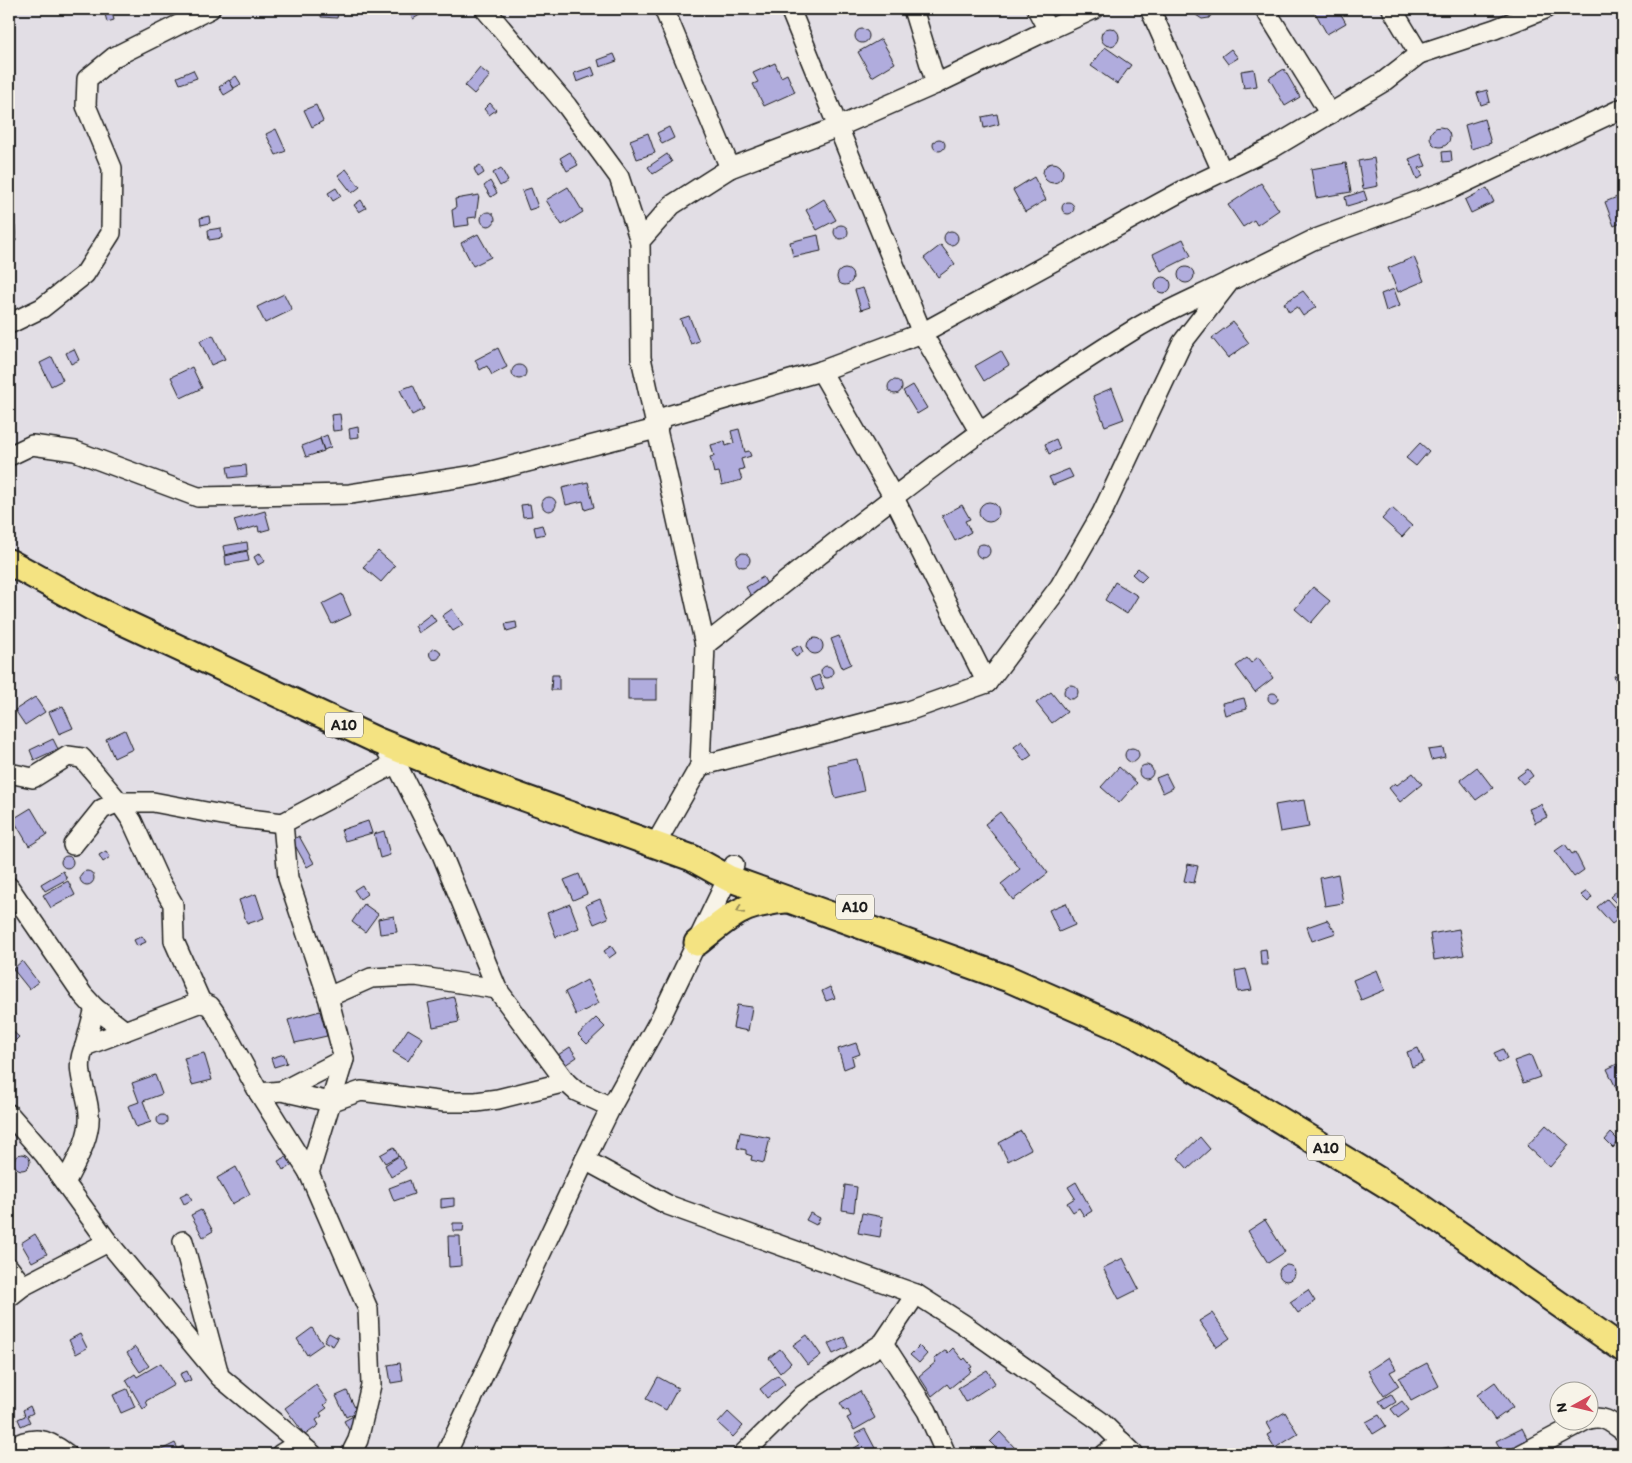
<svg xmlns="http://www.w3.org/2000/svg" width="1632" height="1463" font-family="Itim,sans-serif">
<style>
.building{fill:#b0acdd;stroke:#1c1c1c}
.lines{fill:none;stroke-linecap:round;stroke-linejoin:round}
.minor-casing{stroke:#1c1c1c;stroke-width:22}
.major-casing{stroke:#1c1c1c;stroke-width:29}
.minor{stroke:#f7f3e8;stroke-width:19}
.major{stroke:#f4e382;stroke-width:25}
.oneway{stroke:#938954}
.labels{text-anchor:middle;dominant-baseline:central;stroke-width:4;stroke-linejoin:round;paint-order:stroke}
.shield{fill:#f7f3e8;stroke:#5e5c59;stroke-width:1}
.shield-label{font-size:15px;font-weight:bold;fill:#1c1c1c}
</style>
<rect width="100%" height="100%" fill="#e2dee5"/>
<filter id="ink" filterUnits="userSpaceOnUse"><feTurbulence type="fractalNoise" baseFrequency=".02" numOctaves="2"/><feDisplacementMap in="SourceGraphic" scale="10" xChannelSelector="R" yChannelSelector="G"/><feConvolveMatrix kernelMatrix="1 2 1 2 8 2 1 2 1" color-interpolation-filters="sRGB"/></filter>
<g filter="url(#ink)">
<g class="building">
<polygon points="322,9 339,9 337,18 321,17"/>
<polygon points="407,9 430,9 413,19"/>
<polygon points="1194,9 1215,9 1209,18 1202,19 1196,15"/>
<polygon points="1313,9 1338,9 1346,23 1327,34"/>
<polygon points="112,12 114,20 107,22 105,14"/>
<circle cx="1110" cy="37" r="9"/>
<circle cx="862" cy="36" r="7"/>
<polygon points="881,39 895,63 872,77 858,52"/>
<polygon points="1105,47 1131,65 1117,84 1091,66"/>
<polygon points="1231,49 1238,58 1228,64 1222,56"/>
<polygon points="614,54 617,61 600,67 598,60"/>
<polygon points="775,63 781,77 787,74 795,92 764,106 753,84 758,82 753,73"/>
<polygon points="592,67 595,75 577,82 574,73"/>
<polygon points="480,68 490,76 474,94 465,86"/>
<polygon points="1254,69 1257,86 1244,88 1241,71"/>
<polygon points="1284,69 1300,97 1285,106 1269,78"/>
<polygon points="193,70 197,78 180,84 177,77"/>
<polygon points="236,76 241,84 234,88 229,81"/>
<polygon points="229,80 234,89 224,95 219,87"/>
<polygon points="1487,90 1490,102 1481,105 1477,93"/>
<polygon points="490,103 496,110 489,115 484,109"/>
<polygon points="316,105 323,121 312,127 304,110"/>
<polygon points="997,114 999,124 984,128 982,117"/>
<polygon points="1484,119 1491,143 1471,149 1465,125"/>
<circle cx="1440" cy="137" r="10"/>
<polygon points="669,127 674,138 662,144 657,133"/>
<polygon points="276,129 286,151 276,155 266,134"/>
<polygon points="648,133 655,153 637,159 630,140"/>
<circle cx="939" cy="145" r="6"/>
<polygon points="1451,151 1452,161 1443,162 1442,152"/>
<polygon points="570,152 578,165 567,171 560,158"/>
<polygon points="667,154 672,162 653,174 648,167"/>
<polygon points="1421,154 1426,166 1419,168 1423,176 1417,179 1409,159"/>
<polygon points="1374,158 1378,186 1363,189 1358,161"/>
<circle cx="1053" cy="173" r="10"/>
<polygon points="1346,163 1351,192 1316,198 1311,169"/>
<polygon points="480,165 484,173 478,177 474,169"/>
<polygon points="501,168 508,181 500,186 493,173"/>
<polygon points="346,169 360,187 352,193 338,175"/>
<polygon points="1034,177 1046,200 1025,212 1013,190"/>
<polygon points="490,181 497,193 491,197 484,186"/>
<polygon points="1261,183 1279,210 1257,225 1254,220 1243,227 1228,205"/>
<polygon points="568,187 583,212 562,225 546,200"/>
<polygon points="336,188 341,196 333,201 328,193"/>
<polygon points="531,188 538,207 529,210 522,191"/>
<polygon points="1487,188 1494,202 1471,213 1465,200"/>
<polygon points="1364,191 1367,200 1347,206 1345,197"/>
<polygon points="479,195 476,217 468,218 469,225 454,227 452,210 456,208 455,199"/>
<polygon points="1622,195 1623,222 1614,226 1605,202"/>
<polygon points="824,199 836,220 817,230 806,210"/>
<polygon points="361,200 366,208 359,212 354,205"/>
<circle cx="1068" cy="208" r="6"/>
<circle cx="488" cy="219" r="7"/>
<polygon points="209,216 210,223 201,225 200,218"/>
<circle cx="841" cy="232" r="7"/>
<polygon points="15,226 16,241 9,241 9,227"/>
<polygon points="221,228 222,238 209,240 208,230"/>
<circle cx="951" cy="238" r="7"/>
<polygon points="478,234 491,257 473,266 461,243"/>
<polygon points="818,235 821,251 793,257 790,242"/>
<polygon points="1183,239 1191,256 1161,271 1153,254"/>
<polygon points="941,245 955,264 938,277 924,258"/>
<polygon points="1414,257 1424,281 1398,292 1388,268"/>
<circle cx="1186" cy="275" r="8"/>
<circle cx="845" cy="277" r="8"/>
<circle cx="1163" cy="285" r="8"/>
<polygon points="863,288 870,307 861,310 855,290"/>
<polygon points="1394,289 1400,306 1386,311 1381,294"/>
<polygon points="1303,291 1316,307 1303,316 1297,307 1289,312 1284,303"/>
<polygon points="284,294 292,310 265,323 257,307"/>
<polygon points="689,316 699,341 691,344 680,319"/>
<polygon points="1233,322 1249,343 1228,358 1212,338"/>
<polygon points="213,335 225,359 211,365 200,341"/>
<polygon points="498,348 507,367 492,375 487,366 480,370 475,360"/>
<polygon points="74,349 79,360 71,364 66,353"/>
<polygon points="1001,351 1009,365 984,381 975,366"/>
<polygon points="52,357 63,380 51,386 40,363"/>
<circle cx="519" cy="372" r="7"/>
<polygon points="192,367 202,388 181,398 171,377"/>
<circle cx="895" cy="387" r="7"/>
<polygon points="413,385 424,409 412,415 400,390"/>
<polygon points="913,385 927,408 917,414 903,391"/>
<polygon points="1112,388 1124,419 1105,426 1093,396"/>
<polygon points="340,414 342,430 333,431 331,415"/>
<polygon points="358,427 359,437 350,438 349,429"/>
<polygon points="739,429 745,452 749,451 751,456 741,459 744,469 739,470 742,480 722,485 719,472 714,473 710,457 714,456 711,445 725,441 726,446 734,443 731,431"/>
<polygon points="327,435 331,447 324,450 320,438"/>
<polygon points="320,439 324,451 306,457 302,446"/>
<polygon points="1056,439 1060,449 1049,454 1045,444"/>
<polygon points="1420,443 1429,451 1416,466 1406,458"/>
<polygon points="246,465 247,476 229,478 227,467"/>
<polygon points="1069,469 1073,477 1053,485 1049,477"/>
<polygon points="588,482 594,507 585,510 583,501 566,505 562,488"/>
<circle cx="549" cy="504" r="7"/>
<circle cx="989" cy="512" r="10"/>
<polygon points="530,504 532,516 523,517 521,505"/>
<polygon points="962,505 970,519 965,521 971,532 955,541 942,516"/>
<polygon points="1392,508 1412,526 1402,537 1382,519"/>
<polygon points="265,511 270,529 259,532 258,526 238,532 234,520"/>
<polygon points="542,525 545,534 536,536 534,527"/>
<polygon points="247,542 248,550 225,555 223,546"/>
<circle cx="983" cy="551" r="7"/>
<polygon points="247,551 249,561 226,565 225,556"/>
<polygon points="378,551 395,566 381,582 363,567"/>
<circle cx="743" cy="560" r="7"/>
<polygon points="260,553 265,561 258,565 254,557"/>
<polygon points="1138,568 1147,576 1141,582 1132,574"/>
<polygon points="763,577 768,586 751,596 746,587"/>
<polygon points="1115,582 1138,596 1127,614 1105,600"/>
<polygon points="1313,587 1330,601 1311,623 1295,609"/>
<polygon points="342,594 351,615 332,624 322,604"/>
<polygon points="452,609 463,625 453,631 442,616"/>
<polygon points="431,614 436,621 419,633 415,626"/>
<polygon points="516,622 517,628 507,631 505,624"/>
<polygon points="839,636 851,664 842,668 831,639"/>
<circle cx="815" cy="646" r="8"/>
<polygon points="800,645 803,652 796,657 792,649"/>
<circle cx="435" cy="654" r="5.5"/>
<polygon points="1258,657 1273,678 1255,692 1236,666 1247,658 1251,663"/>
<circle cx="827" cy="672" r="6"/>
<polygon points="1621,673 1623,689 1620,691 1614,676"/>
<polygon points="552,675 559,675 559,690 551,690"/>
<polygon points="819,675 824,688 816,691 811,678"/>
<rect x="628" y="678" width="29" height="22"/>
<circle cx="1071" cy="692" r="7"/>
<polygon points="1051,692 1067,712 1052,723 1036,703"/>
<circle cx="1273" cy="698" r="5"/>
<polygon points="35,697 45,712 25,725 15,710"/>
<polygon points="1244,698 1247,709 1225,715 1222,703"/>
<polygon points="63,706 73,728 59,734 49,712"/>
<polygon points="125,730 133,749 114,758 106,739"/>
<polygon points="53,739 58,749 34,760 30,750"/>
<polygon points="1022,741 1032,755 1024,761 1014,747"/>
<circle cx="1132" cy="755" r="7"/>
<polygon points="1443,748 1445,757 1431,760 1428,750"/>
<polygon points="857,759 864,791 835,798 828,765"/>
<circle cx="1146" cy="772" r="7"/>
<polygon points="1119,767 1137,783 1119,803 1101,787"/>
<polygon points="1477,767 1493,788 1476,800 1460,780"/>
<polygon points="1528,769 1533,776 1523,784 1517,777"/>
<polygon points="1413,773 1422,784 1400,802 1389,788 1395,783 1397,785"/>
<polygon points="1166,774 1173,788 1163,793 1156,778"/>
<polygon points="1304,800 1309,827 1280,832 1275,805"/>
<polygon points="1541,804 1547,817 1535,823 1529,809"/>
<polygon points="31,808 47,835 29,846 13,819"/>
<polygon points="1000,812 1048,873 1013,900 1001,884 1020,869 985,824"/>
<polygon points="368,821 372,833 345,841 341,830"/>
<polygon points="384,831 390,855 380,858 374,834"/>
<polygon points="299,836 314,863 307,867 292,840"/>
<polygon points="1565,844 1572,854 1575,852 1584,870 1574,877 1555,851"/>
<polygon points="106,851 110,857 103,862 99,855"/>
<circle cx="67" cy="862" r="6"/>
<polygon points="1188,864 1198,866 1194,883 1184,881"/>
<polygon points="63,871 67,879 45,891 41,884"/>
<circle cx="87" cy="878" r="7"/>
<polygon points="579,874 587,894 573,900 564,880"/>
<polygon points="1338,874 1343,903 1325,906 1320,878"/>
<polygon points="68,881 75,895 51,908 43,895"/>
<polygon points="362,885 367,894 360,899 354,890"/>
<polygon points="1623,885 1623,911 1619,903 1616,903 1610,897"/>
<polygon points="1587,891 1592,897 1588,902 1581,895"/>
<polygon points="256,894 264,918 247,924 239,900"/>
<polygon points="600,899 608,918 594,924 586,905"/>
<polygon points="1607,899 1622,916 1612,924 1597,907"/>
<polygon points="1066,903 1075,925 1059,932 1049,910"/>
<polygon points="364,904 378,914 365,932 352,922"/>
<polygon points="570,904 579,928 556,937 547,913"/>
<polygon points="394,916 397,932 380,934 378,919"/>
<polygon points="1327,920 1336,933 1312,941 1307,927"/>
<polygon points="1459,929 1464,955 1434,960 1430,934"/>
<polygon points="142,936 146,942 137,946 134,940"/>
<polygon points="611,946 616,953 609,958 604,951"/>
<polygon points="1266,949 1268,965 1261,965 1260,950"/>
<polygon points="22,961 38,982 29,989 13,969"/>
<polygon points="1246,969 1252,990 1238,992 1235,971"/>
<polygon points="1377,970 1385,990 1361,1000 1353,980"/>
<polygon points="587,980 599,1003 576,1015 565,992"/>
<polygon points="830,987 835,998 826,1001 822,991"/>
<polygon points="454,997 459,1022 433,1027 428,1003"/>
<polygon points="737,1005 752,1007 748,1031 733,1028"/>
<polygon points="320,1011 327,1036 295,1043 288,1020"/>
<polygon points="596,1018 605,1027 587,1044 578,1035"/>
<polygon points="9,1028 19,1037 11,1045 9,1043"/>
<polygon points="408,1029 423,1038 408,1061 393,1052"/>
<polygon points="856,1043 860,1054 852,1057 854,1065 844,1069 838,1049"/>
<polygon points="570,1047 577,1057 565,1065 558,1055"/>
<polygon points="1418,1048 1424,1062 1412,1067 1407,1052"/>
<polygon points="1503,1049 1507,1059 1498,1063 1494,1053"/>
<polygon points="204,1053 212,1080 192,1085 184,1058"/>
<polygon points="284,1054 287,1063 274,1067 271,1058"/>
<polygon points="1531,1055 1540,1077 1523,1083 1514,1061"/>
<polygon points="1617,1064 1619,1069 1623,1067 1623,1090 1618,1092 1607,1069"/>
<polygon points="155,1075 162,1094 143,1101 151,1122 136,1127 128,1106 139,1102 132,1083"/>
<circle cx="162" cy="1120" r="5"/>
<polygon points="1546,1125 1569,1145 1550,1167 1527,1146"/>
<polygon points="1021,1131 1031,1149 1008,1161 999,1143"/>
<polygon points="740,1132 770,1138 764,1163 751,1160 752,1156 746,1154 746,1150 737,1148"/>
<polygon points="1611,1133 1619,1141 1613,1148 1605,1140"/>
<polygon points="1200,1137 1210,1149 1188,1169 1178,1158"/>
<polygon points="394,1147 398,1156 385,1163 380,1155"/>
<circle cx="22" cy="1162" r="8"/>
<polygon points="288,1156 293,1165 283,1170 278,1161"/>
<polygon points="399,1156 406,1168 391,1177 385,1165"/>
<polygon points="236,1167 250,1194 232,1204 217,1178"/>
<polygon points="410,1180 414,1194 394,1201 389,1188"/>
<polygon points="1076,1182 1092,1211 1084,1216 1079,1208 1073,1212 1067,1203 1075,1198 1068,1187"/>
<polygon points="845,1185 857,1187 854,1212 842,1210"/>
<polygon points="188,1192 192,1200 184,1204 180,1196"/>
<polygon points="454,1198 454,1206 441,1208 441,1199"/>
<polygon points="201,1210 213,1231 203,1237 191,1215"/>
<polygon points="810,1213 820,1218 816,1225 806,1220"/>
<polygon points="862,1213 883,1217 880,1237 858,1233"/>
<polygon points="1265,1220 1285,1252 1268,1263 1248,1231"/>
<polygon points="453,1223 464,1223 463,1231 453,1231"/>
<polygon points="35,1234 47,1254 32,1262 21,1243"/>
<polygon points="448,1236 460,1236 461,1266 449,1267"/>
<polygon points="1123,1258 1139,1289 1119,1299 1103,1268"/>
<circle cx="1287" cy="1273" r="8"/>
<polygon points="1308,1290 1315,1301 1298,1313 1290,1302"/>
<polygon points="1212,1313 1230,1338 1217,1347 1199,1321"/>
<polygon points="312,1328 323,1344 307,1355 297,1339"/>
<polygon points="329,1333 338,1338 333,1346 324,1341"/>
<polygon points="80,1334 87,1348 76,1354 69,1340"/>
<polygon points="807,1335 821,1355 808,1365 793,1345"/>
<polygon points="844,1337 848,1347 833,1354 828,1344"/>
<polygon points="919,1346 927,1354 919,1363 910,1355"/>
<polygon points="135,1347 149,1366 140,1372 127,1353"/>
<polygon points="953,1348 963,1360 965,1358 972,1367 969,1369 971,1371 950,1388 947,1384 932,1396 919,1376 936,1362 934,1359 946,1350 948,1353"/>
<polygon points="780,1349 791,1363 780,1373 769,1358"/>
<polygon points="1389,1357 1396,1369 1390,1372 1399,1386 1384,1396 1368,1371"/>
<polygon points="161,1363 174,1385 146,1401 148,1406 143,1409 126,1380 135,1374 137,1377"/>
<polygon points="400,1363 403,1381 391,1383 388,1365"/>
<polygon points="1427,1363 1439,1386 1411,1401 1399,1378"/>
<polygon points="987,1370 995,1383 966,1402 958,1388"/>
<polygon points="187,1371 191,1380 184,1383 180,1374"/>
<polygon points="778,1375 785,1384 767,1398 760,1389"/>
<polygon points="658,1377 678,1388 666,1410 646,1399"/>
<polygon points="1495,1382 1513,1407 1495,1420 1477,1395"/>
<polygon points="316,1385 328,1402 324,1405 327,1408 320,1413 322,1416 316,1420 319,1425 305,1435 285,1408"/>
<polygon points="127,1389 135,1407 121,1413 113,1395"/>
<polygon points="347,1391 357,1412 346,1417 336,1396"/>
<polygon points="860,1391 875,1418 854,1430 847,1418 851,1416 848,1410 845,1411 840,1403"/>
<polygon points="1391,1394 1396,1402 1385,1409 1379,1401"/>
<polygon points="1402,1401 1409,1410 1398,1418 1391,1409"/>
<polygon points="30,1406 33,1413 27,1416 30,1422 21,1426 18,1419 25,1416 23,1410"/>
<polygon points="728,1412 743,1426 733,1437 718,1423"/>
<polygon points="1285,1412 1298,1434 1275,1448 1267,1435 1272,1432 1267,1423"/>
<polygon points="357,1414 362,1423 349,1430 344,1421"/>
<polygon points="1379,1415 1386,1426 1373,1434 1366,1422"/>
<polygon points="1522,1428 1529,1442 1503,1454 1496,1441"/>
<polygon points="865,1429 876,1450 869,1454 853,1454 851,1450 861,1444 855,1434"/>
<polygon points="1000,1432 1015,1448 1009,1454 1002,1454 990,1442"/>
<polygon points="175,1443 178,1449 183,1446 187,1454 158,1454 157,1452"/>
<polygon points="1449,1447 1451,1454 1433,1454 1432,1451"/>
</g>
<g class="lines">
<g class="minor-casing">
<g id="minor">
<polyline points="485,9 567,106 619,177 640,241"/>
<polyline points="664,9 730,168"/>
<polyline points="790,9 922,333 979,431"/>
<polyline points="913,9 936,84"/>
<polyline points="1037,9 1048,30 1094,9"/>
<polyline points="1150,9 1222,171"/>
<polyline points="1265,9 1330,114"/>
<polyline points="1392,9 1419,54"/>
<polyline points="9,324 42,308 85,274 111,233 112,168 86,106 87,79 114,57 210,9"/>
<polyline points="821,371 893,496 987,683"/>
<polyline points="9,456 32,445 75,451 198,497 350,494 476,475 656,429 664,417 821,371 922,333 1184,190 1274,147 1383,82 1419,54 1495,29 1545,9"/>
<path d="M705,645C845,535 982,422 1135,329C1164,311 1196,298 1226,283"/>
<polyline points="388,753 396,763 441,852 497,989 566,1082 576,1091 611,1107"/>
<polyline points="396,763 283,823 288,878 328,997 371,978 416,976 497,989"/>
<polyline points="700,766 705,645 641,358 640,241 672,205 730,168 838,127 936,84 1048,30"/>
<polyline points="9,773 33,778 68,756 82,758 119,802 132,821 158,878 173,904 174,941 201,1002"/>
<polyline points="73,845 102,809 119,802 153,802 233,817 283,823"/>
<polyline points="655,845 700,766 905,712 987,683 1060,586 1102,513 1182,343 1230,281 1313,240 1451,189 1623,108"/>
<polyline points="9,887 83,995 95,1008 125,1031"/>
<polyline points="328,997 344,1059 309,1173 368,1309 371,1385 358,1440 351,1454"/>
<polyline points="85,1046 95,1008"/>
<polyline points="282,1091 344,1059"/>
<polyline points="259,1093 309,1173"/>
<polyline points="9,1114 44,1154 108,1242 220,1377 312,1454"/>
<polyline points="585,1160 668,1205 916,1294 963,1324 1100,1421 1134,1454"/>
<path d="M65,1183C75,1163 91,1138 89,1114C88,1091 73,1070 85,1046L201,1002L210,1006L215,1013L259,1093L282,1091L330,1102L361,1091L445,1102H476L498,1099L566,1082"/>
<polyline points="183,1241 218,1371"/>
<polyline points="9,1268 23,1286"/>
<polyline points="9,1297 23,1286 108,1242"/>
<polyline points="883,1343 927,1411 946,1454"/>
<path d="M1590,1419C1603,1415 1612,1423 1623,1431"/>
<path d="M9,1449C33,1435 46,1438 67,1454"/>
<polyline points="281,1454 297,1444"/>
<polyline points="446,1454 585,1160 611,1107 660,1019 734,865"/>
<polyline points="743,1454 803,1395 883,1343 916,1294"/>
<polyline points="1105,1454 1122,1442"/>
<polyline points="1522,1454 1586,1420"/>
</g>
</g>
<g class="major-casing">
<g id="major">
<polyline points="9,562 93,608 376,740 477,781 692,858 728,878 1009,979 1134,1034 1239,1095 1408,1198 1623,1349"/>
<path d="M697,943C732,915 739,905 785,900"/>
</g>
</g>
<use href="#minor" class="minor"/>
<use href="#major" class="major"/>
</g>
<defs><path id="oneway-chevron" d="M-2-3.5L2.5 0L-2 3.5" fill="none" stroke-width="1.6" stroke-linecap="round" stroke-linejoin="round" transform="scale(1.25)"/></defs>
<use class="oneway" href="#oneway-chevron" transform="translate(740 910) rotate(154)"/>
</g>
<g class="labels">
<g class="shield">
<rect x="325" y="712.5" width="38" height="25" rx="4"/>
<rect x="836" y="894.5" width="38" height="25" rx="4"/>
<rect x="1307" y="1135.5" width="38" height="25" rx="4"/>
</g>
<g class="shield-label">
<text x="344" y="725">A10</text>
<text x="855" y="907">A10</text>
<text x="1326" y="1148">A10</text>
</g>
</g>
<rect width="1632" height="1463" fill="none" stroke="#f7f3e8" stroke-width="30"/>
<rect x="15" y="15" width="1602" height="1433" fill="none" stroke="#1c1c1c" stroke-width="2" filter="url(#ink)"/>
<g transform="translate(1574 1406) rotate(262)"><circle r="24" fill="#f7f3e8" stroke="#9f9d96"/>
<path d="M0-4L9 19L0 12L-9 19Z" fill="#d1495b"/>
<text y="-8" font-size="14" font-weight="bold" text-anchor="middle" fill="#1c1c1c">N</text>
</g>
</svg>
